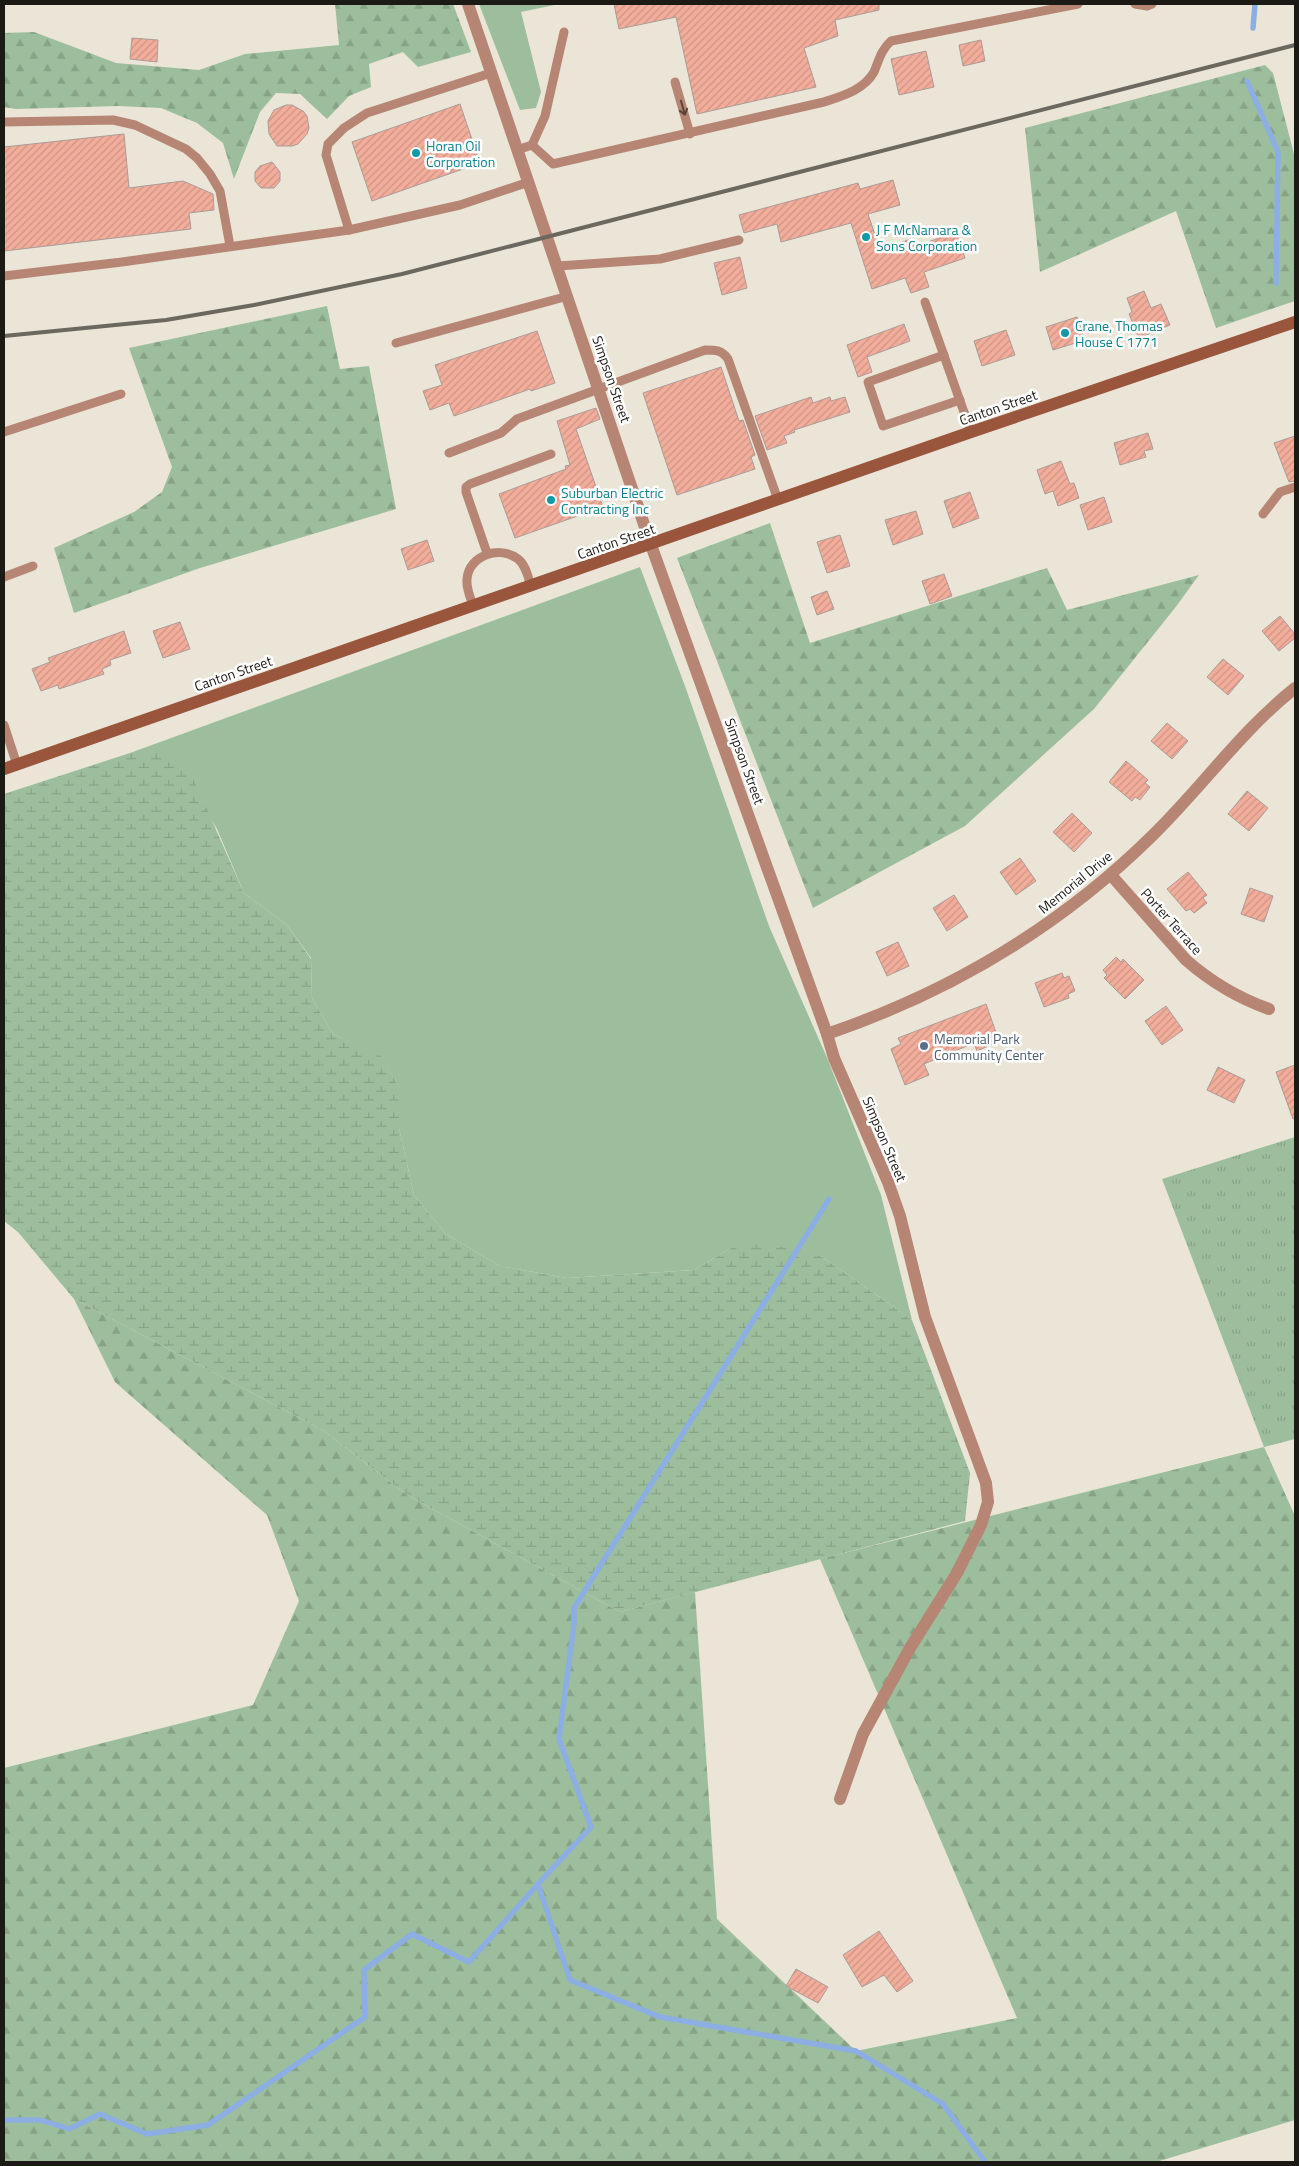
<svg xmlns="http://www.w3.org/2000/svg" width="1299" height="2166" font-family="'Titillium Web',sans-serif">
<style>
.green{fill:#9dbe9c}
.forest{fill:url(#forest-firs)}
.wetland{fill:url(#wetland-marsh)}
.park{fill:url(#park-tufts)}
.lines{fill:none;stroke-linecap:round;stroke-linejoin:round}
.stream{stroke:#8caee3;stroke-width:5.5}
.building{fill:url(#building-hatch);stroke:#ab9b97}
.lane{stroke:#b68574;stroke-width:9}
.street{stroke:#b68574;stroke-width:12}
.secondary{stroke:#9a553d;stroke-width:12}
.rail{stroke:#6b6860;stroke-width:4}
.oneway{stroke:#5a453b}
.culture-dot{fill:#0f9aa8;stroke:#fff;stroke-width:2}
.service-dot{fill:#5c6f8a;stroke:#fff;stroke-width:2}
.labels{text-anchor:middle;dominant-baseline:central;stroke-width:5;stroke-linejoin:round;paint-order:stroke}
.culture-label{font-size:14px;fill:#0d838f;stroke:#fff;text-anchor:start}
.street-label{font-size:14px;fill:#1c1a15;stroke:#fff}
.service-label{font-size:14px;fill:#4e5e75;stroke:#fff;text-anchor:start}
</style>
<defs>
<pattern id="forest-firs" width="22" height="20" patternUnits="userSpaceOnUse" patternTransform="scale(1.25)"><rect width="22" height="20" fill="#9dbe9c"/><path d="M5 1l3.5 6h-7zM16 11l3.5 6h-7z" fill="#87a386"/></pattern>
<pattern id="wetland-marsh" width="20" height="14" patternUnits="userSpaceOnUse" patternTransform="scale(1.25)"><rect width="20" height="14" fill="#9dbe9c"/><path d="M1 5h8M5 5V1M11 12h8M15 12V8" fill="none" stroke="#87a386"/></pattern>
<pattern id="park-tufts" width="24" height="20" patternUnits="userSpaceOnUse" patternTransform="scale(1.25)"><rect width="24" height="20" fill="#9dbe9c"/><path d="M3 7l-1-3M5 7V3M7 7l1-3M15 17l-1-3M17 17v-4M19 17l1-3" fill="none" stroke="#87a386"/></pattern>
<pattern id="building-hatch" width="6" height="6" patternUnits="userSpaceOnUse" patternTransform="scale(1.25)"><rect width="6" height="6" fill="#f2ad9b"/><path d="M-1 1l2-2M0 6l6-6M5 7l2-2" fill="none" stroke="#cf9485"/></pattern>
</defs>
<rect width="100%" height="100%" fill="#eae5d7"/>
<g class="green">
<polygon points="479,4 559,4 521,12 541,92 536,108 520,110"/>
<polygon points="640,567 685,686 769,926 828,1060 881,1195 912,1320 821,1256 731,1248 694,1270 567,1278 500,1266 446,1234 414,1195 399,1128 399,1087 381,1057 333,1034 312,998 311,958 287,925 244,893 217,829 170,753 130,753"/>
</g>
<g class="forest">
<polygon points="335,4 453,4 471,52 418,67 403,52 369,64 371,87 349,96 327,119 300,94 276,93 260,112 234,179 223,143 197,123 161,108 118,106 16,109 4,107 4,33 34,32 116,63 199,70 245,54 339,45"/>
<polygon points="1265,65 1273,73 1295,158 1295,301 1216,328 1176,211 1040,272 1025,128"/>
<polygon points="327,306 340,369 369,366 396,509 200,568 74,613 54,548 134,512 162,492 172,467 129,348"/>
<polygon points="770,523 810,643 1047,568 1067,610 1199,575 1175,608 1094,709 965,826 813,908 677,558"/>
<polygon points="74,1299 324,1431 407,1495 620,1612 695,1592 717,1919 856,2051 1017,2018 820,1559 1264,1447 1295,1516 1295,2120 1156,2162 4,2162 4,1768 253,1705 299,1601 267,1515 115,1382"/>
</g>
<polygon class="wetland" points="130,753 170,753 194,780 244,893 287,925 311,959 312,998 333,1034 381,1056 399,1087 399,1128 414,1195 446,1234 500,1266 567,1278 694,1270 731,1248 765,1243 821,1256 912,1320 970,1473 965,1521 620,1612 407,1495 324,1431 74,1299 18,1232 4,1221 4,794"/>
<polygon class="park" points="1295,1137 1295,1439 1264,1447 1162,1179"/>
<g class="lines">
<g class="stream">
<polyline points="1253,28 1255,4"/>
<polyline points="1247,81 1278,152 1276,283"/>
<polyline points="538,1884 591,1827 559,1739 574,1624 574,1608 829,1199"/>
<polyline points="4,2120 41,2120 69,2129 100,2114 147,2134 208,2125 365,2017 364,1970 412,1934 469,1962 538,1884 570,1980 660,2017 856,2051 943,2104 985,2162"/>
</g>
</g>
<g class="building">
<polygon points="614,4 879,4 879,10 835,20 838,36 804,48 816,87 697,114 676,17 619,29"/>
<polygon points="132,38 158,40 157,62 130,59"/>
<polygon points="981,40 985,61 963,66 959,45"/>
<polygon points="926,51 934,87 899,95 891,59"/>
<polygon points="460,104 480,163 372,201 352,142"/>
<polygon points="286,105 292,105 303,111 307,116 309,128 307,134 298,144 292,146 277,146 269,134 268,121 274,110"/>
<polygon points="124,134 129,188 183,181 213,194 214,210 189,213 191,229 4,251 4,147"/>
<polygon points="272,162 280,172 280,181 274,188 261,188 255,181 255,172 260,166"/>
<polygon points="893,180 900,205 868,214 880,250 911,239 914,247 956,232 965,258 924,272 929,287 911,293 905,278 872,289 851,223 781,242 777,224 744,233 739,215 858,183 860,189"/>
<polygon points="740,257 747,288 722,295 714,263"/>
<polygon points="1144,291 1151,308 1161,304 1170,325 1139,338 1129,314 1132,312 1127,298"/>
<polygon points="1077,317 1085,340 1053,350 1046,327"/>
<polygon points="904,324 910,341 867,357 872,372 858,377 847,345"/>
<polygon points="1006,330 1015,355 982,366 974,341"/>
<polygon points="537,331 555,383 531,391 530,389 454,416 449,403 430,410 423,391 442,385 435,365"/>
<polygon points="721,367 739,421 743,420 755,455 751,457 755,469 677,495 643,393"/>
<polygon points="811,397 813,403 830,397 831,401 845,397 850,412 794,430 795,432 784,436 787,443 767,450 755,416"/>
<polygon points="596,408 600,419 576,429 603,507 515,538 499,494 566,469 565,466 570,465 557,421"/>
<polygon points="1148,433 1153,449 1144,451 1146,457 1120,465 1114,443"/>
<polygon points="1295,436 1295,481 1289,482 1274,443"/>
<polygon points="1061,461 1070,484 1074,483 1079,498 1058,506 1053,491 1045,494 1037,470"/>
<polygon points="970,492 979,518 953,528 944,501"/>
<polygon points="1104,497 1112,522 1088,530 1080,505"/>
<polygon points="916,511 923,534 893,545 885,520"/>
<polygon points="840,535 850,566 827,573 817,542"/>
<polygon points="427,540 434,561 408,570 401,549"/>
<polygon points="944,574 952,596 930,604 922,581"/>
<polygon points="827,591 834,609 817,615 811,597"/>
<polygon points="1280,616 1295,634 1295,638 1279,651 1262,631"/>
<polygon points="180,622 190,649 163,658 153,631"/>
<polygon points="124,631 131,653 110,660 111,665 102,669 104,674 59,689 58,685 41,691 32,669 50,662 48,658"/>
<polygon points="1223,659 1244,676 1228,695 1207,677"/>
<polygon points="1167,723 1188,741 1172,759 1151,741"/>
<polygon points="1126,761 1148,780 1145,783 1150,787 1140,800 1135,797 1132,801 1109,782"/>
<polygon points="1247,791 1268,808 1249,831 1228,814"/>
<polygon points="1072,813 1092,833 1074,852 1053,832"/>
<polygon points="1020,858 1036,881 1016,895 1000,872"/>
<polygon points="1188,872 1207,895 1203,898 1207,903 1194,913 1190,909 1186,911 1167,889"/>
<polygon points="1250,888 1273,896 1264,922 1241,914"/>
<polygon points="954,895 968,917 947,931 933,908"/>
<polygon points="898,942 909,966 887,976 876,952"/>
<polygon points="1116,957 1121,962 1123,959 1144,980 1125,999 1104,978 1107,975 1103,970"/>
<polygon points="1062,973 1064,978 1069,976 1075,991 1068,994 1069,998 1044,1007 1035,983"/>
<polygon points="986,1004 999,1041 977,1051 974,1043 924,1064 929,1075 905,1085 891,1049 901,1044 898,1038"/>
<polygon points="1166,1006 1183,1030 1162,1045 1145,1021"/>
<polygon points="1295,1065 1295,1118 1293,1119 1276,1072"/>
<polygon points="1218,1067 1245,1080 1234,1103 1207,1090"/>
<polygon points="879,1931 913,1981 897,1992 884,1975 862,1987 843,1955"/>
<polygon points="796,1969 828,1987 818,2003 786,1986"/>
</g>
<g class="lines">
<g class="lane">
<polyline points="1135,4 1147,6 1152,4"/>
<polyline points="675,82 690,134"/>
<polyline points="4,122 113,120 135,125 186,149 197,158 210,174 220,191 230,246"/>
<polyline points="532,145 545,116 564,32"/>
<path d="M517,150L532,145L553,164L824,102C842,96 864,90 874,72C879,60 881,50 891,41L1078,4"/>
<polyline points="349,230 326,155 328,144 344,128 367,113 491,73"/>
<polyline points="558,266 660,259 739,240"/>
<polyline points="4,276 122,262 349,230 460,205 529,182"/>
<polyline points="925,302 971,432"/>
<polyline points="396,343 568,296"/>
<polyline points="944,355 868,382 883,426 960,400"/>
<polyline points="4,432 121,394"/>
<path d="M449,453L501,433L517,419L705,350C716,350 722,350 728,359L778,500"/>
<polyline points="1263,514 1280,492 1295,487"/>
<polyline points="487,553 466,492 466,487 470,484 551,454"/>
<polyline points="4,577 33,566"/>
<path d="M473,605C470,597 466,588 467,579C469,555 500,545 518,559C526,565 528,577 531,586"/>
<polyline points="4,725 17,765"/>
</g>
<g class="street">
<polyline points="468,4 651,545 827,1034 834,1058 888,1182 900,1216 925,1317 986,1483 988,1502 981,1525 957,1573 910,1648 863,1734 840,1799"/>
<path d="M1111,875L1186,960C1210,981 1238,998 1269,1009"/>
<path d="M827,1034C950,992 1061,926 1153,835C1202,787 1241,731 1295,688"/>
</g>
<polyline class="secondary" points="4,769 971,432 1295,322"/>
<polyline class="rail" points="4,336 166,320 254,305 402,274 1295,45"/>
</g>
<defs><path id="oneway-shaft" d="M-6 0H5M1.5-3L5.5 0L1.5 3" fill="none" stroke-width="1.6" stroke-linecap="round" stroke-linejoin="round" transform="scale(1.25)"/></defs>
<use class="oneway" href="#oneway-shaft" transform="translate(683 108) rotate(74)"/>
<g class="culture-dot">
<circle cx="416" cy="153" r="5"/>
<circle cx="866" cy="237" r="5"/>
<circle cx="1065" cy="333" r="5"/>
<circle cx="551" cy="500" r="5"/>
</g>
<circle class="service-dot" cx="924" cy="1046" r="5"/>
<g class="labels">
<g class="culture-label">
<text x="426" y="145">Horan Oil<tspan x="426" dy="16">Corporation</tspan></text>
<text x="876" y="229">J F McNamara &amp;<tspan x="876" dy="16">Sons Corporation</tspan></text>
<text x="1075" y="325">Crane, Thomas<tspan x="1075" dy="16">House C 1771</tspan></text>
<text x="561" y="492">Suburban Electric<tspan x="561" dy="16">Contracting Inc</tspan></text>
</g>
<g class="street-label">
<text transform="translate(612 379) rotate(71)">Simpson Street</text>
<text transform="translate(998 407) rotate(-19)">Canton Street</text>
<text transform="translate(616 541) rotate(-19)">Canton Street</text>
<text transform="translate(233 673) rotate(-19)">Canton Street</text>
<text transform="translate(745 761) rotate(70)">Simpson Street</text>
<text transform="translate(1075 882) rotate(-39)">Memorial Drive</text>
<text transform="translate(1172 921) rotate(48)">Porter Terrace</text>
<text transform="translate(885 1139) rotate(67)">Simpson Street</text>
</g>
<g class="service-label">
<text x="934" y="1038">Memorial Park<tspan x="934" dy="16">Community Center</tspan></text>
</g>
</g>
<rect width="1299" height="2166" fill="none" stroke="#1c1a15" stroke-width="10"/>
</svg>
